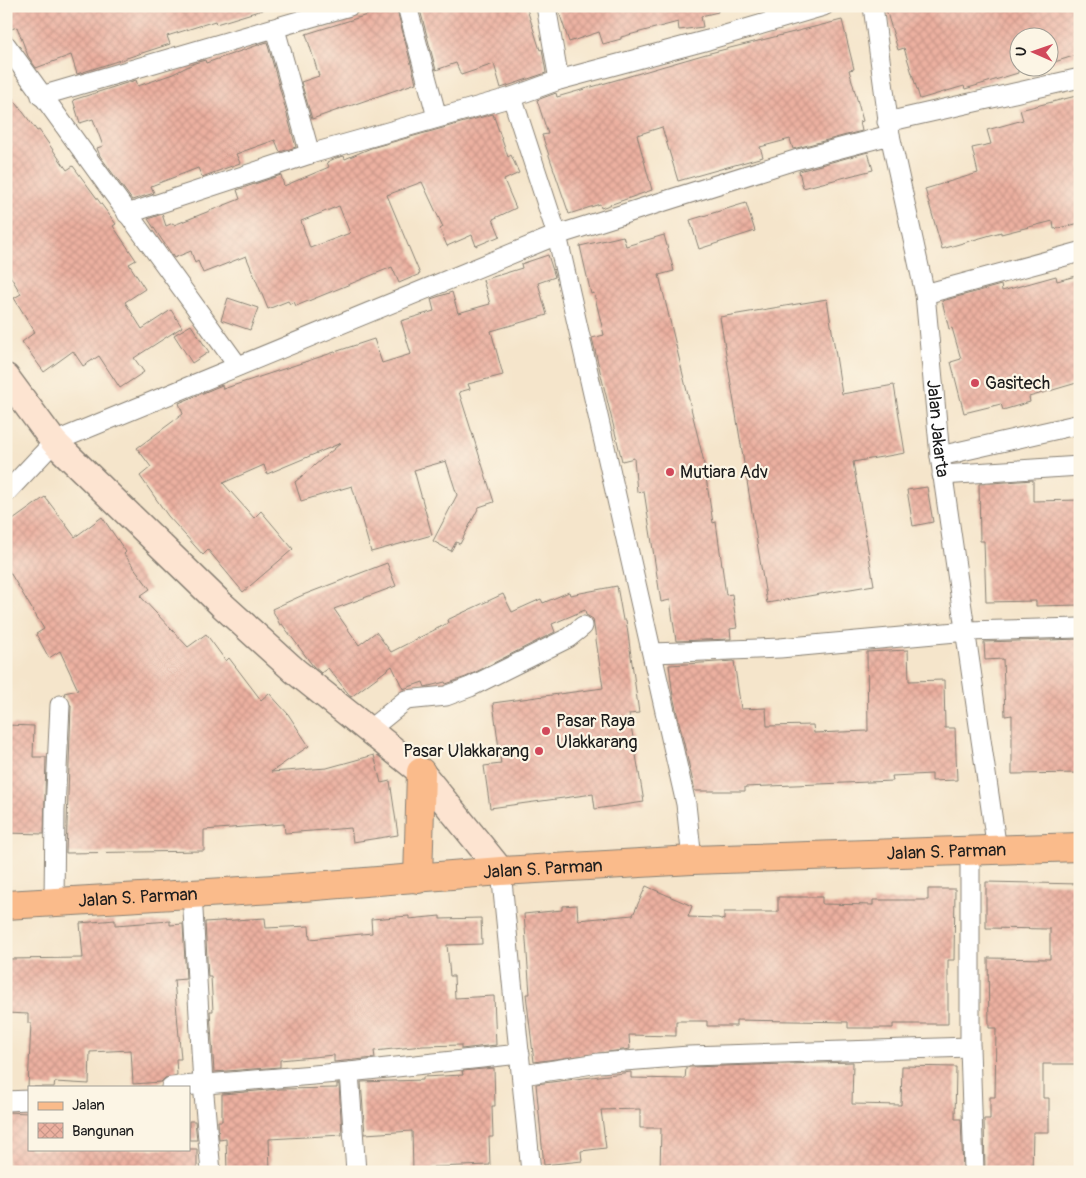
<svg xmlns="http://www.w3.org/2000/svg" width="1086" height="1178" font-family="Pangolin,sans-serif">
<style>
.building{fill:url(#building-cross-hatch);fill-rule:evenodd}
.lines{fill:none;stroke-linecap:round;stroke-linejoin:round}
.minor-casing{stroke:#888074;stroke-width:21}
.secondary-casing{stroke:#888074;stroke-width:29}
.primary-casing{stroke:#888074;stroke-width:30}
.minor{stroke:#fff;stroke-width:19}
.secondary{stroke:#fde4d1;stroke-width:26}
.primary{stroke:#fabb8b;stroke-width:28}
.poi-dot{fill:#d1495b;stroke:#fcf5e5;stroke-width:2}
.labels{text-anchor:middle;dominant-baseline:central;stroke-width:4.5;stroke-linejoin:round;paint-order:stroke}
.poi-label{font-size:18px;fill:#1c1c1c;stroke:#fcf5e5;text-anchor:start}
.street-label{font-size:18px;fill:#1c1c1c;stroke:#fcf5e5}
</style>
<defs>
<pattern id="building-cross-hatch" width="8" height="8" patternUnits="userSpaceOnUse" patternTransform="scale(1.25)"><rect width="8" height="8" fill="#ecb0a0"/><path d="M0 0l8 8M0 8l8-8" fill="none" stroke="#ca9789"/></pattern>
</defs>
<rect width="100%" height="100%" fill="#fcf5e5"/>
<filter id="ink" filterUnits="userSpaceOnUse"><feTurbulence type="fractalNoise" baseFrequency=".02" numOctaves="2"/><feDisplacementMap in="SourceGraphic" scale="10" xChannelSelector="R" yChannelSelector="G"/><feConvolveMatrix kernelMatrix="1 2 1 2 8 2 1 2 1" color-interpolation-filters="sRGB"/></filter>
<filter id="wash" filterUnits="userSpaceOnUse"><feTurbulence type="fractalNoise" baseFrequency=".0096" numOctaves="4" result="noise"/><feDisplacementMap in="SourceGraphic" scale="20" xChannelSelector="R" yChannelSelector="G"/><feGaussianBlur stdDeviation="1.12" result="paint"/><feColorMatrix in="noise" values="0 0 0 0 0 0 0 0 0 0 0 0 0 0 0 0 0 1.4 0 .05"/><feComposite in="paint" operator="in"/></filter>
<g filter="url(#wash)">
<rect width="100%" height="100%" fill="#f5e5cb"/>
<g id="blocks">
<g class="building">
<polygon points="6,6 262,6 262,10 216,24 215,21 167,36 170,44 77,74 71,55 36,68 28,56 17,27 6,31"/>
<polygon points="396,6 416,83 312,119 301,82 319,76 306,34"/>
<polygon points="419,6 526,6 540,50 542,49 546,73 501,88 494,64 461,75 456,63 436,70"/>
<polygon points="557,6 717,6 718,12 701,16 703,27 679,30 678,22 621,37 621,39 603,44 599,32 569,42"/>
<polygon points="885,6 1080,6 1080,54 1048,64 1048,38 1018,38 1018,73 965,89 964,86 920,99 904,48 898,50"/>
<polygon points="842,20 854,69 849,70 863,121 860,122 862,131 793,149 790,139 760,147 763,157 678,181 662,127 637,135 652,190 601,208 600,204 569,214 542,135 548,134 537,100 556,93 557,97 706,54"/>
<polygon points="267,42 296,147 280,152 275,140 236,154 240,163 202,177 198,168 151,186 154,193 132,200 100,156 97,148 103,146 93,119 80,123 73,100 136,80 138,86 173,74 195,63 205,60 206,63"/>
<polygon points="6,89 37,131 39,130 67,170 73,166 116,224 113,226 136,260 129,264 145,289 125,302 142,329 171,310 182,327 134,358 144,372 120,388 99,356 83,366 73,351 44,372 22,342 35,332 14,298 21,294 6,269"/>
<polygon points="1080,95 1080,223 1054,229 1053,221 1001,234 1001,232 942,249 925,189 978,173 972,148 991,144 987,130 1023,120 1020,110"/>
<path d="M493,114L508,157L511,155L519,173L504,180L516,208L493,219L500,236L476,246L472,235L447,246L440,229L443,227L422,182L387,195L420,274L399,283L392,267L296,306L294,302L290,304L288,301L268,309L246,256L203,273L198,261L195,263L191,251L174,258L148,219L162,214L166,226L173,223L174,225L240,199L237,190L281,175L284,186L329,167L327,162L336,158L344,156L345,159L371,148ZM339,206L350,233L310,248L301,221Z"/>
<polygon points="868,152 873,170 803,188 799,171"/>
<polygon points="746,203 755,231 699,249 690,220"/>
<polygon points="664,235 674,271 659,275 703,458 713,523 716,522 726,595 732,594 737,628 730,629 731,639 676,641 670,600 661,602 644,491 637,492 634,458 622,461 592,338 604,335 594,293 591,294 580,246 623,236 626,246"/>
<polygon points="548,255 555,277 538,283 547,315 491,331 503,375 468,384 470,389 459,392 494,502 479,507 460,544 456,542 451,551 433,541 457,495 446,461 414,470 432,535 371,552 352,486 301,501 295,482 341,443 267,474 264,465 223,483 254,518 261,511 293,549 243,592 208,550 203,555 168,516 140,476 151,467 137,448 183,414 179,403 222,385 223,389 374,339 382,363 411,354 401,321 434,311 431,299 452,292 458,313 490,304 483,280 522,268 521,264"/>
<polygon points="1080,275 1080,382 1029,397 1030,402 1003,410 1001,404 964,413 951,362 961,359 952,328 949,329 942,301 1001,285 1002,291 1056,276 1057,281"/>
<polygon points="228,298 258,308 250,330 221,320"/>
<polygon points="827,299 842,394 894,385 905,453 853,462 874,585 767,603 720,317"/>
<polygon points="191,325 209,352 192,363 174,335"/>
<polygon points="1033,480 1033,501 1080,500 1080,605 1036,606 1036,601 986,602 984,541 980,541 979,484"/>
<polygon points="927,487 933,522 913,526 907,490"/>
<polygon points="45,497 75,537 102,517 126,552 124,554 150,589 140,596 188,647 206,634 226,661 229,658 261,700 269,693 288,714 309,746 271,772 327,768 374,755 381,783 390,781 398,835 353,842 351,828 285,833 284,824 204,830 204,851 66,853 71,706 64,693 78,690 60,651 49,658 36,634 44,629 6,566 6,525"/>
<polygon points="387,563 396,586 334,609 359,645 376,632 391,652 448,623 447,620 503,594 512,612 541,599 543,603 569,592 570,595 617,586 623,620 626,620 639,713 629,714 644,802 595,809 593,794 490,808 484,766 501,764 493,703 603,688 593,619 586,615 585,610 552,624 555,632 466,677 446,684 445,682 425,687 423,682 403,689 392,666 351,697 328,668 321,673 313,666 282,624 280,625 272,609 303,595"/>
<polygon points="1080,639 1080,773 1012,774 1012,715 1005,716 1003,659 985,660 984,642"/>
<polygon points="908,650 909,681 944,680 945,728 955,728 957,780 932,781 932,774 892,776 893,781 745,787 745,791 695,791 673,696 669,665 734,661 741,709 766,708 767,726 813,725 814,733 868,731 867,652"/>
<polygon points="6,725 34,726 33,757 46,757 44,834 6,833"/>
<polygon points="986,882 1080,884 1080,1064 1043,1064 1043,1098 1049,1098 1049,1132 1033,1132 1032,1172 985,1172 984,1119 990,1119 990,1097 995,1097 996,1028 989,1028 988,958 1050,959 1050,929 986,928"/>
<polygon points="646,886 692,906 688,917 718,918 724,920 724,912 778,912 778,897 822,897 822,904 873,905 873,900 928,900 928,889 955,889 954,960 948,960 948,1024 893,1024 893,1028 848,1028 848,1022 736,1020 736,1026 707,1026 707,1021 676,1021 676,1036 629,1035 630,1049 534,1062 526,994 530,994 524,914 562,910 562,906 577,905 578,920 633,915"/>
<polygon points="409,916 409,919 440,916 440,919 481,918 482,944 447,945 450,976 454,976 455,998 494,996 496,1045 461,1049 461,1045 423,1046 374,1051 375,1058 334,1062 334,1055 280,1060 280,1067 214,1072 210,1011 213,1011 211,977 208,977 205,922 265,918 266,928 309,926 310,939 372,933 371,919"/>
<polygon points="115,920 115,925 170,921 170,925 183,924 186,979 174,980 181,1059 176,1059 177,1075 165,1078 161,1082 133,1084 131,1050 90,1052 89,1084 55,1082 54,1087 28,1087 31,1023 28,1023 28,1014 6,1013 6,959 83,958 80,923"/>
<polygon points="853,1062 852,1104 901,1105 902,1066 956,1067 955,1119 961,1119 963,1172 660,1172 661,1128 640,1128 640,1109 601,1110 606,1148 581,1151 582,1161 544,1165 536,1084 631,1072 631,1078 685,1079 686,1068 690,1067"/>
<polygon points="494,1068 495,1106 492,1106 493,1137 489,1137 490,1165 433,1167 433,1172 413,1172 412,1131 365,1134 361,1082 423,1080 423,1077 463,1075 462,1071"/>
<polygon points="337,1084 339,1084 342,1135 269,1139 270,1172 227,1172 226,1139 219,1140 218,1121 222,1121 222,1094 280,1089 337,1088"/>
<polygon points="6,1112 29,1113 29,1149 197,1149 197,1172 8,1172"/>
<polygon points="189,1121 195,1121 197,1140 189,1140"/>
</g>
</g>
</g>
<g filter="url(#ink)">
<use href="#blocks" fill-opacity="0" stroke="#888074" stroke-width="1"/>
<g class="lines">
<g class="minor-casing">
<g id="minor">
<polyline points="407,6 437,117"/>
<polyline points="546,6 559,80"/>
<path id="s1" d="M873,6L890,135L925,294L940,456L997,850"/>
<polyline points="275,29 310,154"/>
<polyline points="6,45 238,366"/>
<polyline points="41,96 350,6"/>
<polyline points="512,97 557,235 686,804 692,860"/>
<polyline points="887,122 1080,78"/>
<polyline points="127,214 310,154 512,97 559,80 708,40 824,6"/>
<polyline points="925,294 1080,252"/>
<polyline points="940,456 1080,424"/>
<polyline points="942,475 1080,466"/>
<polyline points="6,493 54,442 557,235 795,160 890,135"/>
<polyline points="653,653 780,648 967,631 1080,628"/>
<polyline points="369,730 406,700 446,696 470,687 568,638 583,626"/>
<polyline points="970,852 970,1047 974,1172"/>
<polyline points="501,871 531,1172"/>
<polyline points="192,893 203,1084 211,1172"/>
<polyline points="54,901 55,811 60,705"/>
<polyline points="349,1072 356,1172"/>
<polyline points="523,1075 599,1063 689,1056 970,1047"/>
<polyline points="171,1087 349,1072 520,1054"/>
<polyline points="6,1101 29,1100"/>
</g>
</g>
<g class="secondary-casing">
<polyline id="secondary" points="6,377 54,442 221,604 295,671 421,772 501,871"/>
</g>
<g class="primary-casing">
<g id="primary">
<polyline points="418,879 421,772"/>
<path id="s2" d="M6,905L291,888L501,871L692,860L1080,847"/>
</g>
</g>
<use href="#minor" class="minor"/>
<use href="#secondary" class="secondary"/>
<use href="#primary" class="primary"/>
</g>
</g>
<g class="poi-dot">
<circle cx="975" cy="383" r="5"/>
<circle cx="670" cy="472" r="5"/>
<circle cx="546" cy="731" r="5"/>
<circle cx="539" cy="751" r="5"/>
</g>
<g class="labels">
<g class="poi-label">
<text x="985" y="383">Gasitech</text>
<text x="680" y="472">Mutiara Adv</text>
<text x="556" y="721">Pasar Raya<tspan x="556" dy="21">Ulakkarang</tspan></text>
<text x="529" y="751" text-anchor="end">Pasar Ulakkarang</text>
</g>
<g class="street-label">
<text stroke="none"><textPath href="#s1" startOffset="428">Jalan Jakarta</textPath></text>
<text stroke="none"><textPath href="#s2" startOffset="942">Jalan S. Parman</textPath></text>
<text stroke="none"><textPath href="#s2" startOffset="538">Jalan S. Parman</textPath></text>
<text stroke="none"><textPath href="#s2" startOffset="132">Jalan S. Parman</textPath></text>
</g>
</g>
<rect width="1086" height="1178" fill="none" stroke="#fcf5e5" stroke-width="25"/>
<rect x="28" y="1086" width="162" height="65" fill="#fcf5e5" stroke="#a29e95"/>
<rect x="38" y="1102" width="25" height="8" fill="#fabb8b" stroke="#a29e95"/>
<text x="72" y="1110" font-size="15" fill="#1c1c1c">Jalan</text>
<rect x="38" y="1123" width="25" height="15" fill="url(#building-cross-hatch)" stroke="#a29e95"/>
<text x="72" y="1136" font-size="15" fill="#1c1c1c">Bangunan</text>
<g transform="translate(1034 52) rotate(272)"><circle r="24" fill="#fcf5e5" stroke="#a29e95"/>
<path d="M0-4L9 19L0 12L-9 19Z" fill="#d1495b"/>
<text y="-8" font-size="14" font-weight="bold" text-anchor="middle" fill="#1c1c1c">U</text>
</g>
</svg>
